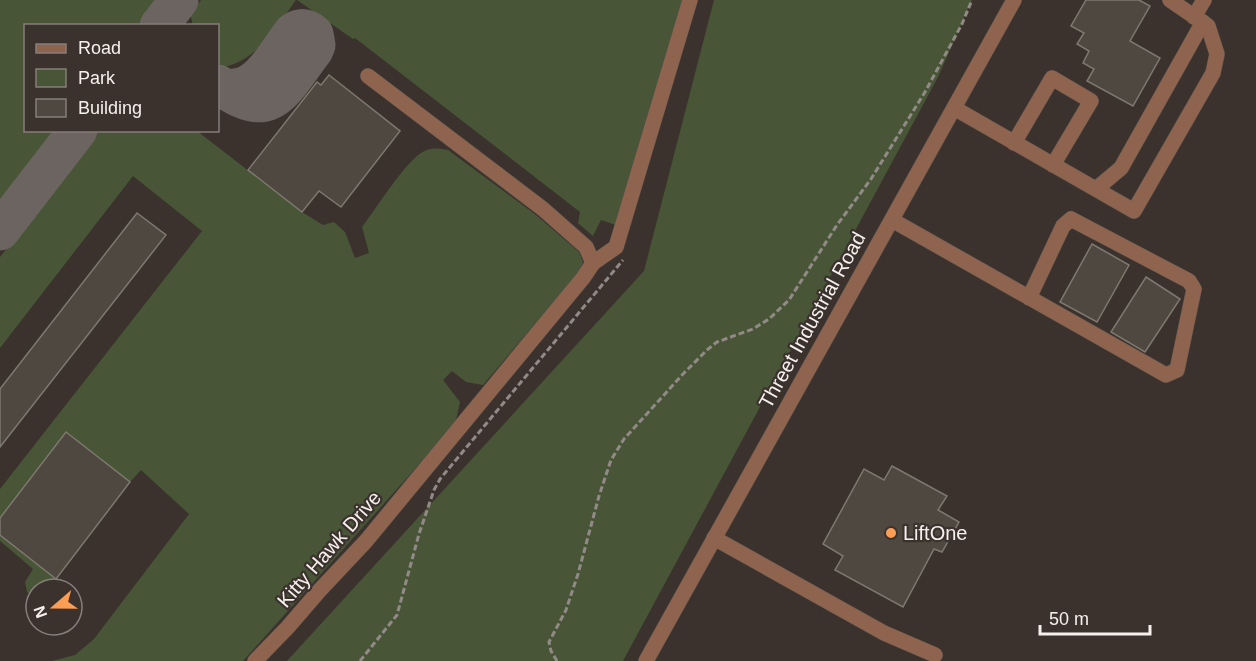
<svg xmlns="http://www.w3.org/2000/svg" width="1256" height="661" font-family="Arial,sans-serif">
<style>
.green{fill:#485637}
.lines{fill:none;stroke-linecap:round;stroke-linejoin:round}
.taxiway{stroke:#6c6460;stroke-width:39}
.building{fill:#4e4840;stroke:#7e786f;stroke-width:1.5}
.minor-casing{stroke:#59504d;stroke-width:16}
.path{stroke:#928a87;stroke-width:3;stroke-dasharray:6 3;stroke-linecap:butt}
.minor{stroke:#8e644f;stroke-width:15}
.poi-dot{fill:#fc9d54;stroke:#3b322e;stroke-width:2}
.labels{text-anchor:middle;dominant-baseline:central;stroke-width:4.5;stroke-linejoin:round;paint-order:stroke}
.street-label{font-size:20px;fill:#f6f0ed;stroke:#3b322e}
.poi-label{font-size:20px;fill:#f6f0ed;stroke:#3b322e;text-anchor:start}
</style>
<rect width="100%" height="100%" fill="#3b322e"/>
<g class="green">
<polygon points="0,0 158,0 138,25 26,26 26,130 57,131 0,203"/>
<path d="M201,0H296C276,27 260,58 225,67L218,63V26L193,25L190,14Z"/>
<polygon points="297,0 686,0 619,226 601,220 593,236 578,223 580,212 355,38 353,39"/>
<polygon points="714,0 972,0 938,77 623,661 287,661 644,271"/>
<path d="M99,131H197L302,212L323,225L334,222L345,232L355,258L369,253L362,227C376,209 403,165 421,153C429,147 439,148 448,150L536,215L579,252L583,262L579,272L483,385L466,382L452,371L443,380L460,402L456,420L431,451L243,661H52L75,655L94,639L189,514L141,470L130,482L66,432L0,518V489L202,231L133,176L0,348V257Z"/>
<polygon points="0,535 56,579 48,589 36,589 36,595 32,595 27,592 25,582 33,569 0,541"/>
</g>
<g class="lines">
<g class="taxiway">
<polyline points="159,26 179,0"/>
<path d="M218,84L220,86C272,125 283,90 314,50L316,45L314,34C307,28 301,27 293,32C275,55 255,99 220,86"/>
<polyline points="0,231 78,130"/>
</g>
</g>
<g class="building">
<polygon points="1086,0 1139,0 1150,6 1130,41 1160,58 1133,106 1087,81 1094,69 1083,63 1089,51 1077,44 1084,33 1071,26"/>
<polygon points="329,75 400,131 341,207 319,191 302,212 248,170 317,82 321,85"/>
<polygon points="137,213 166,235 0,447 0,389"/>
<polygon points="1092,244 1129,265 1097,322 1060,302"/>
<polygon points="1146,277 1180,299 1145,352 1111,332"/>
<polygon points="66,432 130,482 56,579 0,535 0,518"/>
<polygon points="892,466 947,496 938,510 959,522 942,552 934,549 903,607 835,570 843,556 823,544 864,469 884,480"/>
</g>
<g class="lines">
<g class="minor-casing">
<g id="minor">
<polyline points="1194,17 1204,0"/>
<polyline points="954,108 1134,211 1213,73 1217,54 1208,26 1170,0"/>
<polyline points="1014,143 1052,78 1091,101 1053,165"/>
<polyline points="1096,189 1121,168 1203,22"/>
<polyline points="892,220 1166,375 1177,370 1194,289 1189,281 1071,219 1063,226 1029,298"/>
<polyline points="593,263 616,247 690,0"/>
<polyline points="714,538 884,633 935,655"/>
<polyline points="255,661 288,627 319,591 366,541 583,278 593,263 586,247 543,209 368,76"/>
<polyline points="646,661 1014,0"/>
</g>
</g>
<g class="path">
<polyline points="360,661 397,615 419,534 434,490 440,479 623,260"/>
<polyline points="557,661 551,651 549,642 566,610 578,574 599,496 611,460 624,439 683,374 707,350 717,342 753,329 769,319 789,300 837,225 871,179 925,92 962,24 972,0"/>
</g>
<use href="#minor" class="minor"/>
</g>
<circle class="poi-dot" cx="891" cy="533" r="6"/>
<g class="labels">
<g class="street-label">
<text transform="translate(812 320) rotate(-61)">Threet Industrial Road</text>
<text transform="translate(329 549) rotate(-49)">Kitty Hawk Drive</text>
</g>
<g class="poi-label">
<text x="903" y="533">LiftOne</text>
</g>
</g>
<rect x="24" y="24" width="195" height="108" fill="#3b322e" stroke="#867e7a" stroke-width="1.5"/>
<rect x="36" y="44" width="30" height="9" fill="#8e644f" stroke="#867e7a" stroke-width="1.5"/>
<text x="78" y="54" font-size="18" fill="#f6f0ed">Road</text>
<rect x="36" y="69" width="30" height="18" fill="#485637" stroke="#867e7a" stroke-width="1.5"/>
<text x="78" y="84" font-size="18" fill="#f6f0ed">Park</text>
<rect x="36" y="99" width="30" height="18" fill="#4e4840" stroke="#867e7a" stroke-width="1.5"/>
<text x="78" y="114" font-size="18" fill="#f6f0ed">Building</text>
<g transform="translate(54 607) rotate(250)"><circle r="28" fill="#3b322e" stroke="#867e7a" stroke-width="1.5"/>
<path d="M0-4.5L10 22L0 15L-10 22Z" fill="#fc9d54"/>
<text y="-9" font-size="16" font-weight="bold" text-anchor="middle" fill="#f6f0ed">N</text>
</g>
<path d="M1040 625v9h110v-9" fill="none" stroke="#f6f0ed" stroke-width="3"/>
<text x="1049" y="625" font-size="18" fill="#f6f0ed" stroke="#3b322e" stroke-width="4.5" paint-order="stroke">50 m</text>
</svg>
